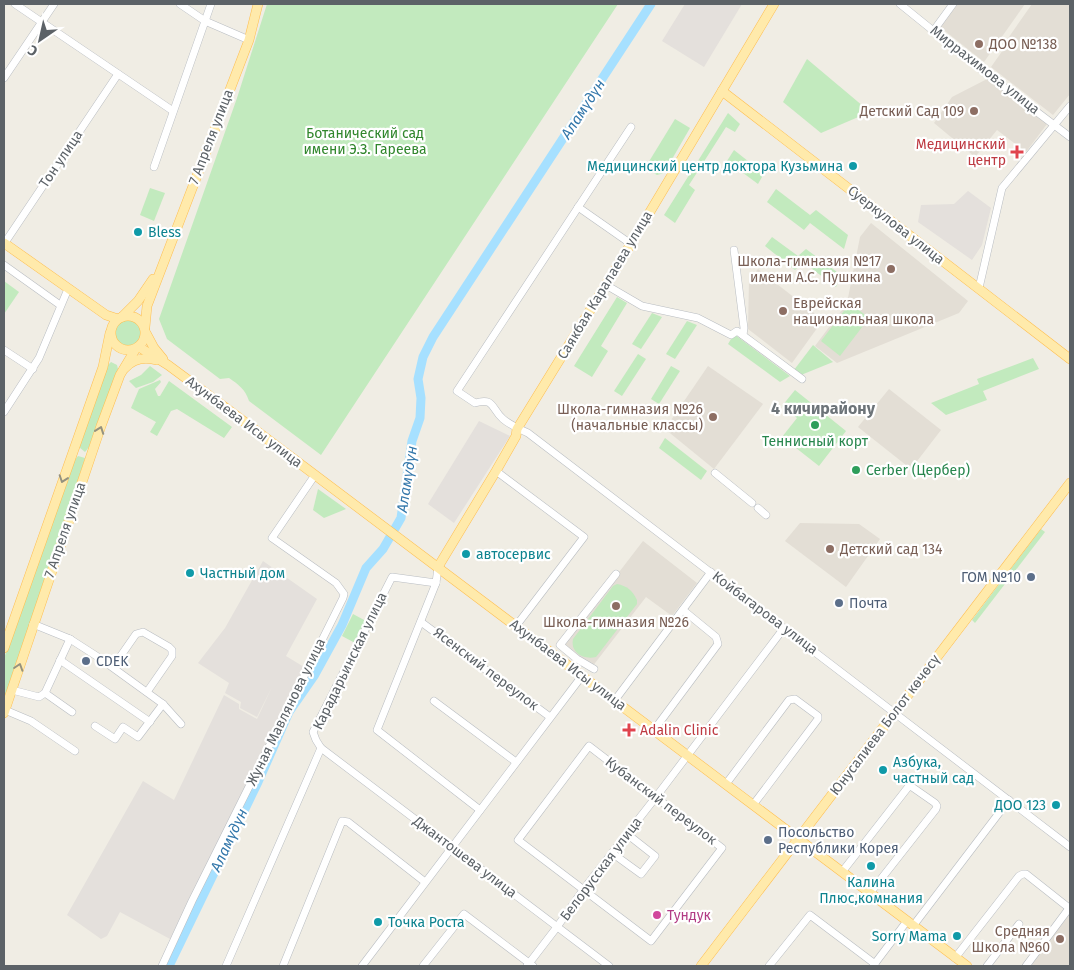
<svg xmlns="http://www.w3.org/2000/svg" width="1074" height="970" font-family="'Fira Sans',sans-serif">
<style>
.industrial{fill:#e4e0dc}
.education{fill:#e3ded5}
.green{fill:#c2eabe}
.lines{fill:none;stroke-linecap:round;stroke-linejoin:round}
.river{stroke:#a6e0ff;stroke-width:9}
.minor-casing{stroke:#b9bdc2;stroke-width:8}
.major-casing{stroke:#ffbe4f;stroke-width:10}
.minor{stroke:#fff;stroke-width:7}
.major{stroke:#ffeaab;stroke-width:9}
.oneway{stroke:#95927f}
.education-dot{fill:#8d6e63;stroke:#fff;stroke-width:2}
.health-dot{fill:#e0444e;stroke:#fff;stroke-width:2}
.culture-dot{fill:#0f9aa8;stroke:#fff;stroke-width:2}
.leisure-dot{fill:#2e9e5b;stroke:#fff;stroke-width:2}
.service-dot{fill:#5c6f8a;stroke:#fff;stroke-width:2}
.hotel-dot{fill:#d1479c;stroke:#fff;stroke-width:2}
.labels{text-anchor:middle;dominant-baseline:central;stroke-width:4.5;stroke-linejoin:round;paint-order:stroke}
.education-label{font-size:14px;fill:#785e54;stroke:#fff;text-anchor:end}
.street-label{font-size:14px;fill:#5c6267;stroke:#fff}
.park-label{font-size:14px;fill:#30862c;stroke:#fff}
.health-label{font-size:14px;fill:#be3a42;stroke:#fff;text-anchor:end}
.culture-label{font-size:14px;fill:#0d838f;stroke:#fff;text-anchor:start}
.leisure-label{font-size:14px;fill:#27864d;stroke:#fff}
.service-label{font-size:14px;fill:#4e5e75;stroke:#fff;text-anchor:start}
.hotel-label{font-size:14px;fill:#b23c85;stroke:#fff;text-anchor:start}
.water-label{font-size:15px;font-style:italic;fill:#37a;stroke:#fff}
.quarter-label{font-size:16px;font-weight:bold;fill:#6d7479;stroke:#fff}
</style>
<rect width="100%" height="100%" fill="#f0ede4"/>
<g class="industrial">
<polygon points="685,4 742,4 704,67 662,41"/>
<polygon points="968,191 991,208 982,245 972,260 918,222 921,205 954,204"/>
<polygon points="479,421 510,436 454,523 428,504"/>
<polygon points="263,561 317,599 286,656 304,667 170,939 120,912 107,936 101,939 67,915 143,781 174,800 224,695 239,704 239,709 257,719 272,687 257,717 240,708 241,702 225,693 229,683 198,663 225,628"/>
</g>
<g class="education">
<polygon points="958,4 1025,4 984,62 940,27"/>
<polygon points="1032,4 1070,4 1070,94 1053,115 991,67 1003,50 1004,44"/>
<polygon points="989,78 1047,124 1026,152 997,130 975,157 934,123 952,97"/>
<polygon points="871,223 968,301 959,313 837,363 815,346 847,303 860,237"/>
<polygon points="758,269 823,320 792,363 748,329 749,280"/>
<polygon points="708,366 763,404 714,469 665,429"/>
<polygon points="889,389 941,430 911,469 858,427"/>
<polygon points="800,523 859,524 880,539 846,587 785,541"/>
<polygon points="643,541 697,583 672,616 646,597 592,667 563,645"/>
<polygon points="1070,911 1070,966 1029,966"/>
</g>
<g class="green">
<path d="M267,4H618L321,455L249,401C245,389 239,385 229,378L220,379L167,339L159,319L237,98Z"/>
<polygon points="807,59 870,112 821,133 783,102"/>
<polygon points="728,113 740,124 735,132 726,127 689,185 695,190 675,223 664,215"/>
<polygon points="675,119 690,128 664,173 657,175 645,168"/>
<polygon points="734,150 758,169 762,177 758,184 727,161"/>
<polygon points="150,188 165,193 154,221 140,215"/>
<polygon points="776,189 810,215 816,210 848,235 844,249 810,223 804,230 767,202"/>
<polygon points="772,237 798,256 806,249 841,275 836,287 803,262 795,270 765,246"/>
<polygon points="4,281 19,292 4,314"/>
<polygon points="617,297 627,303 601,346 608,351 592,377 574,366"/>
<polygon points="850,303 869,318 840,356 821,341"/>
<polygon points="652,313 662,317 641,349 632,344"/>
<circle cx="128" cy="333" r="13"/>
<polygon points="687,321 697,325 675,359 666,354"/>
<polygon points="734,334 790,376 780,382 728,344"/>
<polygon points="813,345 833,362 801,375 794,370"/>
<polygon points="638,354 646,359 622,396 614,391"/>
<polygon points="1033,358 1039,369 983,391 987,400 946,415 931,403 979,384 977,379"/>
<polygon points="111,362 117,365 118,369 89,447 85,452 79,447 107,366"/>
<polygon points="150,366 162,375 153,382 136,388 129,381 141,375"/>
<polygon points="671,366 680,371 659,404 651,399"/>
<polygon points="160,380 161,382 155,389 158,396 160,396 169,381 232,427 224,438 177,409 171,411 157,436 150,432 156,422 131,408 139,389"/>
<polygon points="795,390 846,431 819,466 782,437 797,418 782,406"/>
<polygon points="665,438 707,471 701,480 659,448"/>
<polygon points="78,456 85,458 84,462 4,700 4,658 74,461"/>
<polygon points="318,489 346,509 324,518 313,510"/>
<polygon points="1041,529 1045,532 975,623 972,620"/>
<path d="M617,584C627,586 632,590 637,600V604L596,657C584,660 570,653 573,639L613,586Z"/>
<polygon points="353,614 366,621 355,643 342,636"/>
</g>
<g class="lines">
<polyline class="river" points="169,966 258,782 289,712 314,676 342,625 366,568 383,549 401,518 412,441 420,418 421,398 418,379 423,357 433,337 651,4"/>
<g class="minor-casing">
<g id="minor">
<polyline points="15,4 173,111"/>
<polyline points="180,4 205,21 249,40"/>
<polyline points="900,4 983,71 1070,137"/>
<polyline points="934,30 953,4"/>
<polyline points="4,78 54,4"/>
<path d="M631,127L457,391L475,403C495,397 491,409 503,419C510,425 519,429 528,433L1070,847"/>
<polyline points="154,167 211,4"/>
<polyline points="578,207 631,244"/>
<polyline points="4,244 118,74"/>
<polyline points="734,250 744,328 743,335"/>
<polyline points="4,265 60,305"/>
<polyline points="606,285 642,306 698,318 731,335 737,331 802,379"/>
<polyline points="979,288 1002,188 1070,106"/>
<polyline points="4,350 33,369"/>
<polyline points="4,412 39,358 68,289"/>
<polyline points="496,471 584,537 516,626"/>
<polyline points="715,473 752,503"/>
<polyline points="758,508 766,515"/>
<polyline points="436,583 377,730 480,810"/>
<polyline points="421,622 550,717"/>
<polyline points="33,624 70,639 98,657 163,704 181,724"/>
<polyline points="60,660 150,722"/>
<polyline points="113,667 136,634 143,632 169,647 172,650 172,656 147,692"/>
<polyline points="594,669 577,659 560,645 616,574"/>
<polyline points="12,690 39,697 45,693 70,639"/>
<polyline points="45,693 72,712"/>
<polyline points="615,700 711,572"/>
<polyline points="434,701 516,762"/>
<polyline points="5,710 31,721 75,751"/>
<polyline points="95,726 115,739 123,727 138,737 163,704"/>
<polyline points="654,730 718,644 716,637 683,610"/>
<polygon points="589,746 722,848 651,941 518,840"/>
<polyline points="321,748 609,966"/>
<polyline points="726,784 789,700 795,699 818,716 818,719 753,805"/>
<polyline points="612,853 641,874 655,856 627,834"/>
<polyline points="842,872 909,786 912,787 935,803 937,806 936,809 870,893"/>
<polyline points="913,926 1009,800"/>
<polyline points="955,958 1019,876 1023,874 1026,874 1069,908"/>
<polyline points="162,966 192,901 343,598 344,594 336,583 272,538 315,475"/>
<polyline points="226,966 321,748 316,740 313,732 392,577 436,583 438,567"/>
<polyline points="283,966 342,821 348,822 425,882"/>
<polyline points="362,966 582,676"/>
<polyline points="423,966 464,914 533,966"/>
<polyline points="527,966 557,927 583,890 656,797 784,628"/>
<polyline points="769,966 810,915 875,964"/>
<polyline points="873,966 907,921"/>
<polyline points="987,966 1019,924"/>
<polyline points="1026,966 1070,907"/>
</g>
</g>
<g class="major-casing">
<g id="major">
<polyline points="722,91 1070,359"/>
<polyline points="4,243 106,315 118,319"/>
<circle cx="128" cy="333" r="17"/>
<polyline points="122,317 138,301 153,279"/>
<polyline points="145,327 147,306 249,40 258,4"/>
<polyline points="146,333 154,348 163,359"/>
<polyline points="139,347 168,365 222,405 967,966"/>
<path d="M125,368C133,359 145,357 156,360"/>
<polyline points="438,567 496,471 516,436 517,429 626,252 774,4"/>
<polyline points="4,648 103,367 110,333"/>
<polyline points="4,713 101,426 120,375 135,350"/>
<polyline points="701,966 1070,483"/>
</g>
</g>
<use href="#minor" class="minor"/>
<use href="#major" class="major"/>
</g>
<defs><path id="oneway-chevron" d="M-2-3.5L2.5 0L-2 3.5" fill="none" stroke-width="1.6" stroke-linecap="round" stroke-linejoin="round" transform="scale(1.25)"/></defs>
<g class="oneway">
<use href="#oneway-chevron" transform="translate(100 430) rotate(-70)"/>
<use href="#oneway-chevron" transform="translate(63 479) rotate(109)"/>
<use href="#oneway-chevron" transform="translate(19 667) rotate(-72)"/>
</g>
<g class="education-dot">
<circle cx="979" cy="44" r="5"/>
<circle cx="974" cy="111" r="5"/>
<circle cx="891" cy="269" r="5"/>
<circle cx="783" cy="311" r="5"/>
<circle cx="713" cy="417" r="5"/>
<circle cx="830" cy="549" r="5"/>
<circle cx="616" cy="606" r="5"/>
<circle cx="1060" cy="939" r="5"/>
</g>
<g class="health-dot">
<path d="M1014.5 144.5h5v5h5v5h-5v5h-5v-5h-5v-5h5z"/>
<path d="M626.5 722.5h5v5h5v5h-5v5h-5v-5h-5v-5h5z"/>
</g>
<g class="culture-dot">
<circle cx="853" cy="166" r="5"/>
<circle cx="138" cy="232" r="5"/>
<circle cx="466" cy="554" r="5"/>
<circle cx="190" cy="573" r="5"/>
<circle cx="883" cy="770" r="5"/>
<circle cx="1056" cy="805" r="5"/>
<circle cx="871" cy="866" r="5"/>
<circle cx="378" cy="922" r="5"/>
<circle cx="957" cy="936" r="5"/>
</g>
<g class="leisure-dot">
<circle cx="815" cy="425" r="5"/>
<circle cx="856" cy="470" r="5"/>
</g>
<g class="service-dot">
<circle cx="1031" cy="577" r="5"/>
<circle cx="839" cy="603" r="5"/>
<circle cx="86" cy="661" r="5"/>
<circle cx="768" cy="840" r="5"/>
</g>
<circle class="hotel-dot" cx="657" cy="915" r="5"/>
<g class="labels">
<g class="education-label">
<text x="989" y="44" text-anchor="start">ДОО №138</text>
<text x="964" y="111">Детский Сад 109</text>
<text x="881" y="261">Школа-гимназия №17<tspan x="881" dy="16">имени А.С. Пушкина</tspan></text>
<text x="793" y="303" text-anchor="start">Еврейская<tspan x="793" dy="16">национальная школа</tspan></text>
<text x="703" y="409">Школа-гимназия №26<tspan x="703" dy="16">(начальные классы)</tspan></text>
<text x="840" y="549" text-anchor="start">Детский сад 134</text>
<text x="616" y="622" text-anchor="middle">Школа-гимназия №26</text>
<text x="1050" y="931">Средняя<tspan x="1050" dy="16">Школа №60</tspan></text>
</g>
<g class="street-label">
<text transform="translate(985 70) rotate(38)">Миррахимова улица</text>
<text transform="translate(211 137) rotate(-69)">7 Апреля улица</text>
<text transform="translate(61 159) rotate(-56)">Тон улица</text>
<text transform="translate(896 225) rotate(38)">Суеркулова улица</text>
<text transform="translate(605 285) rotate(-59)">Саякбая Каралаева улица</text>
<text transform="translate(244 422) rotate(37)">Ахунбаева Исы улица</text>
<text transform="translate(65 530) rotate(-71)">7 Апреля улица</text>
<text transform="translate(765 613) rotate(37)">Койбагарова улица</text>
<text transform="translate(350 661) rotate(-64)">Карадарьинская улица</text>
<text transform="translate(568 665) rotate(37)">Ахунбаева Исы улица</text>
<text transform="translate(486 669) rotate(37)">Ясенский переулок</text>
<text transform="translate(286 712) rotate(-64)">Жуная Мавлянова улица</text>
<text transform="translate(885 725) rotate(-53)">Юнусалиева Болот көчөсү</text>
<text transform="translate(661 801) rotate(37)">Кубанский переулок</text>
<text transform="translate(465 857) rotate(37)">Джантошева улица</text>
<text transform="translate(601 869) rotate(-53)">Белорусская улица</text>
</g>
<g class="park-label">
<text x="365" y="133">Ботанический сад<tspan x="365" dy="16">имени Э.З. Гареева</tspan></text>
</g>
<g class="health-label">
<text x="1006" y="144">Медицинский<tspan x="1006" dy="16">центр</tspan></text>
<text x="640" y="730" text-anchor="start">Adalin Clinic</text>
</g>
<g class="culture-label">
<text x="843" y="166" text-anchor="end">Медицинский центр доктора Кузьмина</text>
<text x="148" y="232">Bless</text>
<text x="476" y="554">автосервис</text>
<text x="200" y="573">Частный дом</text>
<text x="893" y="762">Азбука,<tspan x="893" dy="16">частный сад</tspan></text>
<text x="1046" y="805" text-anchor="end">ДОО 123</text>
<text x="871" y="882" text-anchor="middle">Калина<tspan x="871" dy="16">Плюс,комнания</tspan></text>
<text x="388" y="922">Точка Роста</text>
<text x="947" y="936" text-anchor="end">Sorry Mama</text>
</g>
<g class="leisure-label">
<text x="815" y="441">Теннисный корт</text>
<text x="866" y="470" text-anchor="start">Cerber (Цербер)</text>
</g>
<g class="service-label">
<text x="1021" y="577" text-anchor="end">ГОМ №10</text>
<text x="849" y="603">Почта</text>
<text x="96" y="661">CDEK</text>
<text x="778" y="832">Посольство<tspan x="778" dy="16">Республики Корея</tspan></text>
</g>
<g class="hotel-label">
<text x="667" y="915">Тундук</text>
</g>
<g class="water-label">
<text transform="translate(583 109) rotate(-57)">Аламүдүн</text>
<text transform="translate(407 479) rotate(-81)">Аламүдүн</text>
<text transform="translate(229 840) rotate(-65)">Аламүдүн</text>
</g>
<g class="quarter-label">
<text x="823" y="408">4 кичирайону</text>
</g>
</g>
<rect width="1074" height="970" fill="none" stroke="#5c6267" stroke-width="10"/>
<g transform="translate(40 40) rotate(214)" stroke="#ffffff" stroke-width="4" paint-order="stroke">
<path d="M0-4L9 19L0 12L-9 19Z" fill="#5c6267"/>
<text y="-8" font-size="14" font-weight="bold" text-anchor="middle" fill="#5c6267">С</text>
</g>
</svg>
